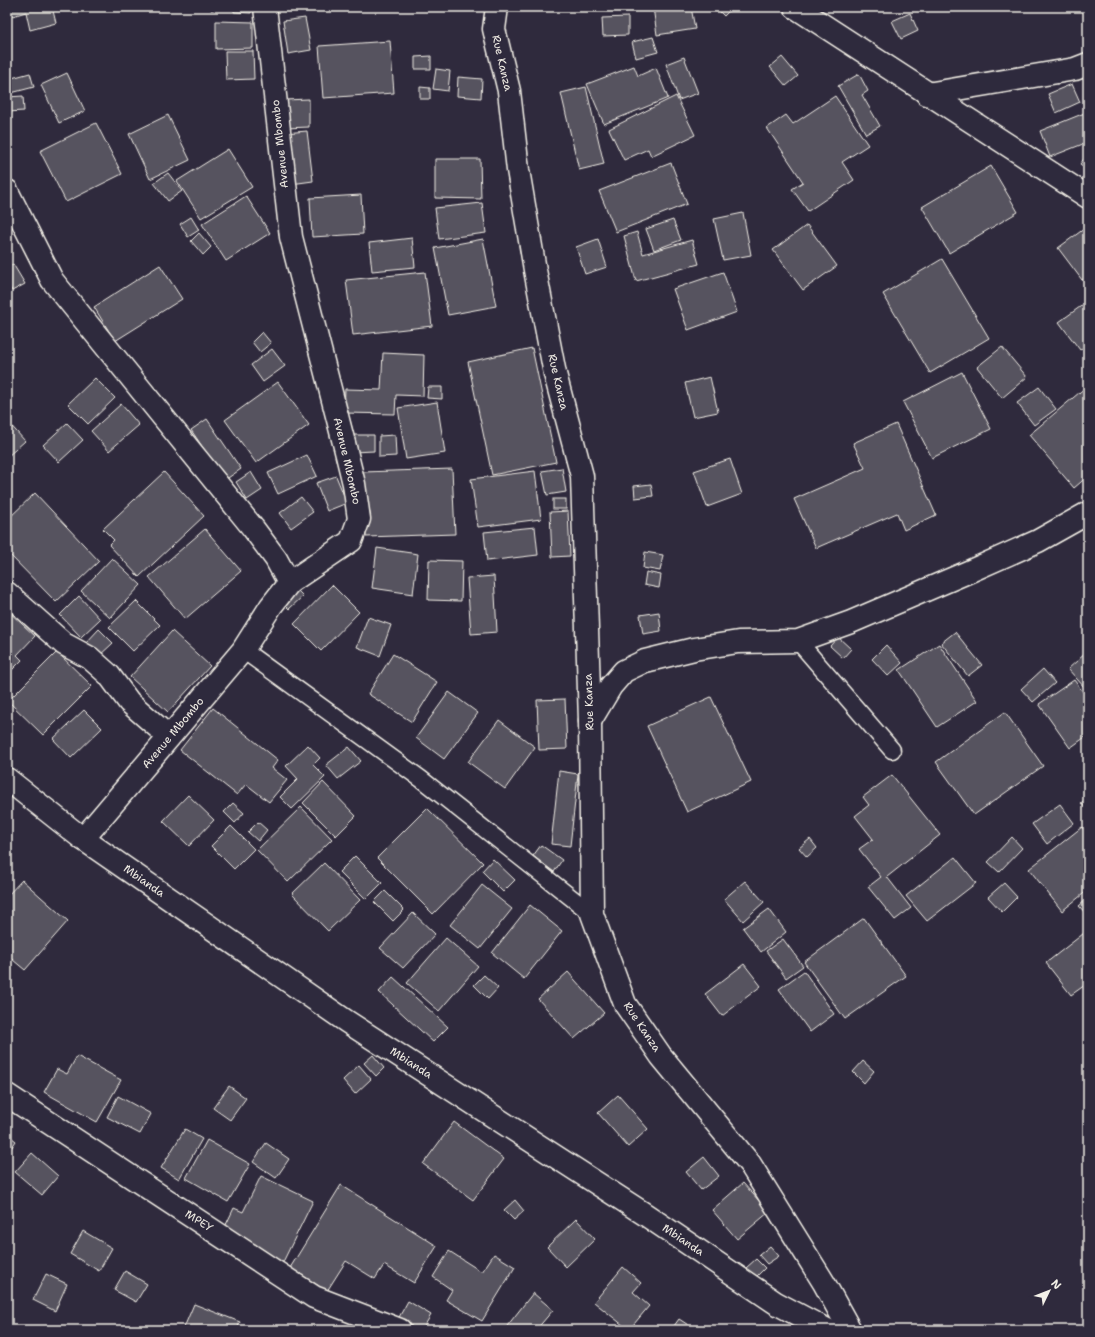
<svg xmlns="http://www.w3.org/2000/svg" width="1095" height="1337" font-family="'Shantell Sans',sans-serif">
<style>
.building{fill:#56525f;stroke:#f4f1e8}
.lines{fill:none;stroke-linecap:round;stroke-linejoin:round}
.lane-casing{stroke:#f4f1e8;stroke-width:19}
.street-casing{stroke:#f4f1e8;stroke-width:25}
.secondary-casing{stroke:#f4f1e8;stroke-width:25}
.lane{stroke:#2f2a3d;stroke-width:16}
.street{stroke:#2f2a3d;stroke-width:22}
.secondary{stroke:#2f2a3d;stroke-width:22}
.labels{text-anchor:middle;dominant-baseline:central;stroke-width:3;stroke-linejoin:round;paint-order:stroke}
.street-label{font-size:11px;fill:#f4f1e8;stroke:#2f2a3d}
</style>
<rect width="100%" height="100%" fill="#2f2a3d"/>
<filter id="ink" filterUnits="userSpaceOnUse"><feTurbulence type="fractalNoise" baseFrequency=".025" numOctaves="2"/><feDisplacementMap in="SourceGraphic" scale="8" xChannelSelector="R" yChannelSelector="G"/><feConvolveMatrix kernelMatrix="1 2 1 2 8 2 1 2 1" color-interpolation-filters="sRGB"/></filter>
<g filter="url(#ink)">
<g class="building">
<polygon points="7,7 52,7 56,23 30,30 26,12 9,17"/>
<polygon points="211,7 229,7 229,8 211,10"/>
<polygon points="234,7 251,7 251,13 234,12"/>
<polygon points="653,7 691,7 695,29 657,35"/>
<polygon points="715,7 733,7 724,16"/>
<polygon points="910,13 918,31 901,39 892,21"/>
<polygon points="628,17 628,35 603,36 602,18"/>
<polygon points="305,18 311,50 288,54 283,21"/>
<polygon points="216,21 253,22 253,48 216,49"/>
<polygon points="653,37 658,52 636,58 632,42"/>
<polygon points="390,41 394,93 323,98 319,46"/>
<polygon points="225,51 253,51 254,79 226,80"/>
<polygon points="431,56 431,69 415,69 415,57"/>
<polygon points="684,57 698,93 679,100 666,64"/>
<polygon points="782,57 798,76 786,86 770,67"/>
<polygon points="634,66 638,76 656,68 668,98 604,124 587,84"/>
<polygon points="436,69 450,71 448,91 433,89"/>
<polygon points="30,73 34,87 11,93 8,79"/>
<polygon points="67,73 85,111 59,123 41,85"/>
<polygon points="859,74 868,91 862,95 880,126 866,134 838,86"/>
<polygon points="458,77 482,79 481,98 457,96"/>
<polygon points="1072,84 1080,102 1056,113 1048,94"/>
<polygon points="420,87 430,88 430,99 420,99"/>
<polygon points="586,87 604,164 579,170 561,93"/>
<polygon points="23,96 24,111 7,112 7,97"/>
<polygon points="676,96 695,135 651,156 648,149 624,160 609,129"/>
<polygon points="835,96 868,145 842,162 854,180 808,211 792,189 803,182 767,128 786,115 793,124"/>
<polygon points="309,99 309,127 286,128 285,100"/>
<polygon points="1087,112 1088,142 1050,157 1040,131"/>
<polygon points="168,115 190,160 150,179 129,134"/>
<polygon points="96,123 122,174 66,202 40,151"/>
<polygon points="307,131 313,181 291,184 285,133"/>
<polygon points="228,149 252,187 201,218 177,181"/>
<polygon points="1088,154 1088,170 1080,164"/>
<polygon points="435,159 480,159 481,199 435,198"/>
<polygon points="671,163 687,204 616,232 599,191"/>
<polygon points="991,166 1018,212 949,253 922,207"/>
<polygon points="168,173 182,191 168,201 154,183"/>
<polygon points="361,195 363,234 312,237 310,198"/>
<polygon points="246,196 270,233 226,261 202,224"/>
<polygon points="482,203 486,233 439,239 435,208"/>
<polygon points="743,213 751,255 723,260 714,219"/>
<polygon points="191,217 199,230 188,237 180,224"/>
<polygon points="673,220 681,240 654,250 646,229"/>
<polygon points="807,225 837,266 803,290 773,250"/>
<polygon points="1088,226 1088,276 1082,280 1058,248"/>
<polygon points="637,232 643,254 692,240 699,264 636,281 624,236"/>
<polygon points="199,233 211,247 203,255 191,241"/>
<polygon points="412,238 415,267 372,271 369,243"/>
<polygon points="483,239 496,306 448,315 435,248"/>
<polygon points="598,239 607,267 585,274 576,247"/>
<polygon points="942,259 989,338 930,373 883,294"/>
<polygon points="13,264 25,284 12,291 7,283 7,268"/>
<polygon points="160,265 182,299 115,341 94,307"/>
<polygon points="425,272 432,326 353,335 346,280"/>
<polygon points="723,272 737,312 688,330 673,289"/>
<polygon points="1084,304 1088,310 1088,344 1080,350 1059,322"/>
<polygon points="262,332 271,343 260,352 252,342"/>
<polygon points="1002,347 1027,377 1002,398 977,367"/>
<polygon points="532,348 556,462 492,475 468,362"/>
<polygon points="272,349 285,366 263,382 251,365"/>
<polygon points="383,353 424,355 423,396 396,395 395,414 344,413 345,389 381,390"/>
<polygon points="962,372 991,429 932,458 903,402"/>
<polygon points="710,377 718,412 693,417 685,383"/>
<polygon points="95,378 115,398 88,424 68,404"/>
<polygon points="278,382 309,425 256,463 225,420"/>
<polygon points="428,387 442,387 442,399 427,398"/>
<polygon points="1039,387 1056,409 1034,425 1017,403"/>
<polygon points="1086,387 1088,389 1088,476 1074,488 1029,435"/>
<polygon points="437,402 445,453 406,459 398,408"/>
<polygon points="121,404 139,425 109,451 91,431"/>
<polygon points="207,419 241,469 225,480 191,430"/>
<polygon points="7,421 25,441 7,457"/>
<polygon points="67,423 83,440 59,462 43,445"/>
<polygon points="896,424 936,515 904,530 897,513 816,548 794,499 865,468 853,443"/>
<polygon points="353,435 374,435 374,451 353,452"/>
<polygon points="395,435 396,456 379,457 379,436"/>
<polygon points="307,455 317,476 278,494 268,473"/>
<polygon points="730,459 742,494 707,507 694,471"/>
<polygon points="562,468 566,492 547,495 542,471"/>
<polygon points="452,469 455,534 366,537 363,472"/>
<polygon points="535,471 541,519 478,527 471,479"/>
<polygon points="164,472 204,516 139,577 109,545 114,540 103,529"/>
<polygon points="251,472 262,490 247,500 236,482"/>
<polygon points="336,476 347,503 327,511 316,483"/>
<polygon points="651,484 653,496 635,498 634,486"/>
<polygon points="35,493 99,561 56,602 7,552 7,520"/>
<polygon points="301,497 313,512 291,528 280,513"/>
<rect x="553" y="499" width="13" height="10"/>
<polygon points="568,511 570,556 552,557 550,512"/>
<polygon points="535,527 538,555 487,561 484,532"/>
<polygon points="205,529 241,571 185,619 149,577"/>
<polygon points="377,548 418,554 413,594 372,588"/>
<polygon points="645,552 663,555 660,571 643,568"/>
<polygon points="112,558 141,585 110,618 81,591"/>
<polygon points="429,560 462,561 461,601 428,600"/>
<polygon points="646,572 661,575 659,588 644,585"/>
<polygon points="494,576 497,632 471,634 467,578"/>
<polygon points="332,585 359,612 321,651 294,624"/>
<polygon points="294,587 303,596 289,609 280,600"/>
<polygon points="79,596 100,619 81,637 60,615"/>
<polygon points="136,601 160,625 133,651 109,627"/>
<polygon points="7,610 35,636 17,655 22,660 7,675"/>
<polygon points="659,612 661,631 643,634 640,615"/>
<polygon points="368,617 391,625 380,656 357,647"/>
<polygon points="99,629 113,643 98,657 85,644"/>
<polygon points="172,631 210,666 168,712 130,677"/>
<polygon points="955,632 982,665 968,676 941,643"/>
<polygon points="838,637 851,649 843,658 830,646"/>
<polygon points="939,644 977,701 937,727 899,670"/>
<polygon points="886,645 902,663 888,676 872,659"/>
<polygon points="57,652 92,686 43,735 8,701"/>
<polygon points="1087,652 1088,686 1085,688 1068,669"/>
<polygon points="393,654 437,682 412,722 368,694"/>
<polygon points="1043,669 1055,683 1033,702 1021,689"/>
<polygon points="1074,680 1083,692 1088,689 1088,735 1070,748 1039,704"/>
<polygon points="449,692 478,713 444,759 416,738"/>
<polygon points="711,697 751,782 687,812 647,726"/>
<polygon points="565,699 567,749 539,750 537,700"/>
<polygon points="213,708 278,760 272,768 287,780 269,802 246,784 237,795 180,750"/>
<polygon points="84,710 102,728 71,758 53,739"/>
<polygon points="1005,712 1043,766 974,815 936,762"/>
<polygon points="499,720 535,747 505,789 468,762"/>
<polygon points="308,745 320,758 313,765 325,777 292,809 280,797 298,779 286,766"/>
<polygon points="349,747 361,761 338,779 326,765"/>
<polygon points="559,771 578,774 570,846 551,844"/>
<polygon points="892,775 940,835 887,877 911,908 895,920 868,887 881,877 859,849 873,839 855,816 869,805 863,797"/>
<polygon points="323,782 356,816 336,836 303,803"/>
<polygon points="188,795 214,820 189,846 163,821"/>
<polygon points="1088,797 1088,811 1081,803"/>
<polygon points="233,803 244,813 235,823 224,812"/>
<polygon points="1060,804 1074,823 1047,844 1032,824"/>
<polygon points="301,807 332,839 288,882 257,850"/>
<polygon points="427,808 483,863 433,914 377,858"/>
<polygon points="258,822 267,830 258,841 248,832"/>
<polygon points="231,826 254,849 234,869 211,846"/>
<polygon points="1082,827 1088,835 1088,890 1062,911 1029,869"/>
<polygon points="1012,837 1022,848 999,872 988,862"/>
<polygon points="810,839 817,848 807,857 799,848"/>
<polygon points="541,845 562,860 554,872 533,856"/>
<polygon points="355,856 382,883 366,899 339,872"/>
<polygon points="955,857 976,883 927,921 906,896"/>
<polygon points="493,859 515,880 503,892 482,871"/>
<polygon points="324,863 360,900 328,931 292,894"/>
<polygon points="22,880 68,921 25,970 7,955 7,896"/>
<polygon points="745,881 764,902 743,921 724,899"/>
<polygon points="1004,883 1017,897 1002,912 988,897"/>
<polygon points="482,885 512,909 480,949 450,925"/>
<polygon points="385,891 404,910 393,921 374,902"/>
<polygon points="1088,898 1088,916 1079,906"/>
<polygon points="530,905 562,931 524,979 492,953"/>
<polygon points="769,909 786,932 761,952 743,928"/>
<polygon points="413,913 435,934 403,968 380,948"/>
<polygon points="864,918 906,976 845,1019 804,962"/>
<polygon points="1088,930 1088,983 1071,995 1046,963"/>
<polygon points="446,938 478,966 439,1011 407,983"/>
<polygon points="783,939 803,966 786,978 766,951"/>
<polygon points="744,964 761,986 722,1016 705,994"/>
<polygon points="804,971 834,1014 810,1032 779,989"/>
<polygon points="568,972 604,1013 574,1039 538,999"/>
<polygon points="484,975 498,988 488,999 474,985"/>
<polygon points="393,977 448,1027 433,1042 379,992"/>
<polygon points="373,1055 384,1068 376,1076 364,1063"/>
<polygon points="77,1056 121,1080 97,1122 44,1092 57,1069 67,1074"/>
<polygon points="863,1061 874,1071 864,1083 853,1072"/>
<polygon points="359,1065 371,1079 355,1094 343,1080"/>
<polygon points="229,1086 246,1098 230,1120 213,1108"/>
<polygon points="618,1095 648,1129 628,1147 598,1113"/>
<polygon points="118,1096 151,1114 140,1134 107,1117"/>
<polygon points="454,1122 504,1159 473,1200 423,1164"/>
<polygon points="185,1129 202,1139 179,1179 161,1168"/>
<polygon points="7,1134 16,1141 7,1154"/>
<polygon points="207,1140 250,1164 228,1202 186,1178"/>
<polygon points="266,1143 289,1159 276,1178 253,1162"/>
<polygon points="32,1153 58,1176 42,1195 15,1172"/>
<polygon points="704,1157 719,1176 701,1190 686,1172"/>
<polygon points="261,1176 313,1201 282,1264 222,1233 234,1208 243,1212"/>
<polygon points="743,1183 769,1212 737,1239 712,1210"/>
<polygon points="341,1185 437,1246 414,1283 384,1265 375,1279 346,1261 327,1291 290,1268"/>
<polygon points="515,1200 524,1211 514,1220 504,1210"/>
<polygon points="576,1219 595,1239 566,1267 547,1247"/>
<polygon points="83,1231 112,1248 99,1271 70,1254"/>
<polygon points="770,1246 779,1256 767,1264 759,1255"/>
<polygon points="449,1251 482,1272 494,1254 515,1267 482,1321 446,1300 452,1290 433,1277"/>
<polygon points="756,1259 765,1268 755,1278 746,1268"/>
<polygon points="623,1267 641,1283 633,1292 649,1306 629,1330 594,1302"/>
<polygon points="125,1271 147,1284 136,1302 114,1290"/>
<polygon points="46,1274 67,1284 55,1311 33,1300"/>
<polygon points="533,1293 553,1310 536,1330 504,1330"/>
<polygon points="408,1301 431,1315 422,1330 416,1330 398,1319"/>
<polygon points="194,1304 240,1322 237,1330 183,1330"/>
<polygon points="679,1319 696,1330 671,1330"/>
</g>
<g class="lines">
<g class="lane-casing">
<g id="lane">
<polyline points="798,641 892,750"/>
<polyline points="243,650 421,779 592,914"/>
</g>
</g>
<g class="street-casing">
<g id="street">
<polyline points="497,7 494,29 509,91 518,170 535,270 555,374 582,476 590,721 592,914 625,1004 661,1056 750,1164 824,1283 850,1330"/>
<polyline points="795,7 1088,197"/>
<polyline points="927,94 1075,69 1088,64"/>
<polyline points="7,191 52,280 253,528 276,559 289,583"/>
<polyline points="7,593 64,644 90,658 109,675 129,702 169,737"/>
<polyline points="590,721 611,686 624,671 645,661 694,649 738,642 798,641 851,622 968,572 1038,541 1088,513"/>
<polyline points="83,839 243,650 271,606 289,583 351,541 359,519 354,484 345,447 291,237 265,7"/>
<polyline points="7,1095 314,1297 400,1330"/>
</g>
</g>
<g class="secondary-casing">
<polyline id="secondary" points="7,779 83,839 346,1021 646,1215 776,1303 827,1330"/>
</g>
<use href="#lane" class="lane"/>
<use href="#street" class="street"/>
<use href="#secondary" class="secondary"/>
</g>
</g>
<g class="labels">
<g class="street-label">
<text transform="translate(502 63) rotate(77)">Rue Kanza</text>
<text transform="translate(280 144) rotate(-96)">Avenue Mbombo</text>
<text transform="translate(558 382) rotate(77)">Rue Kanza</text>
<text transform="translate(347 461) rotate(77)">Avenue Mbombo</text>
<text transform="translate(589 702) rotate(-92)">Rue Kanza</text>
<text transform="translate(173 733) rotate(-50)">Avenue Mbombo</text>
<text transform="translate(144 881) rotate(35)">Mbianda</text>
<text transform="translate(642 1027) rotate(56)">Rue Kanza</text>
<text transform="translate(411 1063) rotate(33)">Mbianda</text>
<text transform="translate(199 1221) rotate(33)">MPEY</text>
<text transform="translate(683 1240) rotate(34)">Mbianda</text>
</g>
</g>
<rect width="1095" height="1337" fill="none" stroke="#2f2a3d" stroke-width="24"/>
<rect x="12" y="12" width="1071" height="1313" fill="none" stroke="#f4f1e8" stroke-width="1.5" filter="url(#ink)"/>
<g transform="translate(1049 1291) rotate(47)" stroke="#2f2a3d" stroke-width="3" paint-order="stroke">
<path d="M0-3L7 15L0 10L-7 15Z" fill="#f4f1e8"/>
<text y="-6" font-size="11" font-weight="bold" text-anchor="middle" fill="#f4f1e8">N</text>
</g>
</svg>
